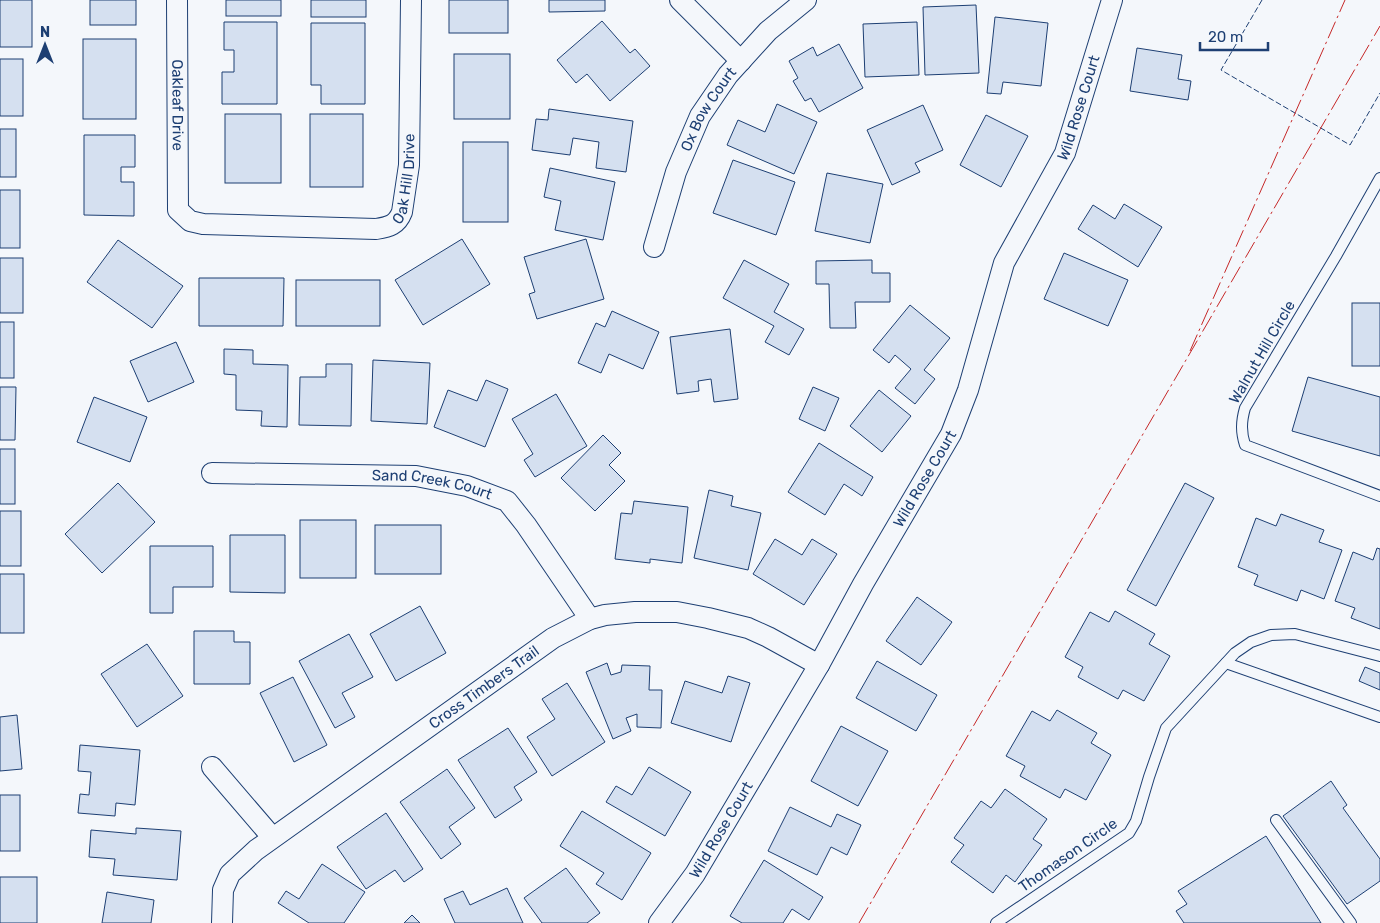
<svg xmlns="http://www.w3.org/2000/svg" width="1380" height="923" font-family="Rubik,sans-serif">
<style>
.building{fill:#d5e0f0;stroke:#1d3f73}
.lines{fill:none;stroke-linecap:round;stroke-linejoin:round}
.lane-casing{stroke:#1d3f73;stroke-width:12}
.street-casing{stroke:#1d3f73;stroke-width:22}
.lane{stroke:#f4f7fb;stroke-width:10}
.street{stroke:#f4f7fb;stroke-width:20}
.fence{stroke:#1d3f73;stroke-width:1;stroke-dasharray:6 2.5;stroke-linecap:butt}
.power{stroke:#c62828;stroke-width:1;stroke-dasharray:18 4 2.5 4;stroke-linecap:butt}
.labels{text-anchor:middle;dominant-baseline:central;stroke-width:4;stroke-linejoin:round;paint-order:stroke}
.street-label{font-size:15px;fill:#1d3f73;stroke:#f4f7fb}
</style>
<rect width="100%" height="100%" fill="#f4f7fb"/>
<g class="building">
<rect x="0" y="0" width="32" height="47"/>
<rect x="90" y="0" width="46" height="25"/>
<rect x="226" y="0" width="55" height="16"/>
<rect x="311" y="0" width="55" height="17"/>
<rect x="449" y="0" width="59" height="33"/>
<polygon points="549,0 605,0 605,11 549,12"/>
<polygon points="976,5 979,73 925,75 923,7"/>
<polygon points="995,17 1048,23 1041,86 1003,82 1001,94 987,93"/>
<polygon points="602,21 630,53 635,49 650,66 610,101 587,74 576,83 557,60"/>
<polygon points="224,22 277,22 277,104 222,104 222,72 234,72 234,50 224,50"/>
<polygon points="917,22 919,75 865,77 863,24"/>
<polygon points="311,23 365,23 365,104 321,104 321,85 311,85"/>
<rect x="83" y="39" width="53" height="80"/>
<polygon points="839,44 863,88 819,112 811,98 805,101 793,81 798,78 789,61 813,47 817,56"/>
<polygon points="1137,48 1182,55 1178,79 1191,81 1188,100 1130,91"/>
<rect x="454" y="54" width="56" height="65"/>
<rect x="0" y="59" width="23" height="57"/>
<polygon points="777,104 817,122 794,174 727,145 738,120 765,132"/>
<polygon points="923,105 943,150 915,163 920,172 892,185 867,130"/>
<polygon points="549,109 633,121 626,172 596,168 599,142 573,138 570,155 532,150 536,119 548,120"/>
<rect x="225" y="114" width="56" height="69"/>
<rect x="310" y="114" width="53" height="73"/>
<polygon points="986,115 1028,136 1001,187 960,165"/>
<rect x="0" y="129" width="16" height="48"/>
<polygon points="84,135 135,135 135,167 121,167 121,182 134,182 134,216 84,215"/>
<rect x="463" y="142" width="45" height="80"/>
<polygon points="733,160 795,182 776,235 713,213"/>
<polygon points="550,168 615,182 603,240 555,230 561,201 544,197"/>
<polygon points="827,173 883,184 870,243 815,231"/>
<rect x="0" y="190" width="20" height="58"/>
<polygon points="1124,204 1162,227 1138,267 1078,229 1093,205 1115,219"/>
<polygon points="462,239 490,284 423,325 395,280"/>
<polygon points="586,239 604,299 537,319 529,294 535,292 524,257"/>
<polygon points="118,240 183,286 152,328 87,282"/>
<polygon points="1064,253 1128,280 1108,326 1044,299"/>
<rect x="0" y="258" width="23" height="55"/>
<polygon points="744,260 789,284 774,312 804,329 789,355 765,342 774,326 723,298"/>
<polygon points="872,260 872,273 890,273 890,302 855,302 856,328 830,328 829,284 816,284 816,261"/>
<polygon points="199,278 284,278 283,326 199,326"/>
<rect x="296" y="280" width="84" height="46"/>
<rect x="1352" y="303" width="28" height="63"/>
<polygon points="910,305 950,338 924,370 935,379 915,404 895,388 911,369 895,355 889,363 873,350"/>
<polygon points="612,311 659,332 643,369 609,354 601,373 578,363 596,323 605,327"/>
<rect x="0" y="322" width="14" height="56"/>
<polygon points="730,329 738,399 714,402 711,379 698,381 699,391 677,394 670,337"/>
<polygon points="176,342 194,382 148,402 130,361"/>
<polygon points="224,349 253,350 253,364 288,365 287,427 261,426 262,411 236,410 236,375 224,374"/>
<polygon points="373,360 430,363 427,424 371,421"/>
<polygon points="326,364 352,364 351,426 299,425 300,377 326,377"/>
<polygon points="1308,377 1380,397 1380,456 1292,431"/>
<polygon points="486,380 508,389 485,447 434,427 448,390 477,401"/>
<polygon points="0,387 16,387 15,440 0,440"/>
<polygon points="813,387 839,398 825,431 799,419"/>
<polygon points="879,390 911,416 882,452 850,426"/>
<polygon points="556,394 587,446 535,477 524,460 533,454 512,419"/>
<polygon points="94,397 147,417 130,462 77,442"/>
<polygon points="603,435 621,453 609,465 625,481 595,511 561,478"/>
<polygon points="819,443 873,477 862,496 844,484 825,515 788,492"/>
<rect x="0" y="449" width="15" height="55"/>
<polygon points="118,483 155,522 102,573 65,534"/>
<polygon points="1185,483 1214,498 1156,606 1127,590"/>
<polygon points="709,490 733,496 731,506 761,513 748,570 694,558"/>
<polygon points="634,501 688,507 682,563 650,559 650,563 615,559 621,513 632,514"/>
<rect x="0" y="511" width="21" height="55"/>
<polygon points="1281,514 1324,530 1319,542 1342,550 1324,599 1301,590 1297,601 1254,585 1258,575 1238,567 1256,518 1276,526"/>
<rect x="300" y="520" width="56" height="58"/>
<rect x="375" y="525" width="66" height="49"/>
<polygon points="230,535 285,535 285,593 230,592"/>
<polygon points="775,539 802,555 812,539 837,554 804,605 753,574"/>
<polygon points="150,546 213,546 213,587 173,587 173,613 150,613"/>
<polygon points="1377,548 1380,549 1380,629 1351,618 1355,608 1335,601 1353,552 1373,560"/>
<rect x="0" y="574" width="24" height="59"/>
<polygon points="917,597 952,622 921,665 886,641"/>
<polygon points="420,606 446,653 396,681 370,634"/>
<polygon points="1115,611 1155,634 1149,644 1170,656 1144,701 1123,690 1118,699 1078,677 1083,667 1065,657 1090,612 1109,622"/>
<polygon points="194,631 234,631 234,642 250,642 250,684 194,684"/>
<polygon points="349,634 373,677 342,693 355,717 335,728 299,661"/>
<polygon points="147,644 183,696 137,727 101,674"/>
<polygon points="877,661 937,695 916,731 856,698"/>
<polygon points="607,663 611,675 621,672 622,665 650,666 649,690 662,690 661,728 637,727 637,714 626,718 631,731 613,739 586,672"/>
<polygon points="1365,667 1380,673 1380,690 1359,681"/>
<polygon points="728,676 750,683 731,742 671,723 685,681 722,693"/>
<polygon points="293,677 327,745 294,762 260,693"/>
<polygon points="567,683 605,742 552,776 527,737 555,719 542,699"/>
<polygon points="1057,710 1097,733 1091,743 1111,755 1086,800 1065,789 1060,798 1020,776 1025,766 1006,756 1032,711 1050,721"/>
<polygon points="17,715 22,769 0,771 0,717"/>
<polygon points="841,726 888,751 858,806 811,781"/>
<polygon points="508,728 537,772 514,787 522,800 495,818 458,760"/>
<polygon points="80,745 140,750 135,805 116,803 115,816 78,813 80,794 89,795 91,772 78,771"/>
<polygon points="649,767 691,792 665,836 606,802 616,786 632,795"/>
<polygon points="447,769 475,808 449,827 461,844 441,859 400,802"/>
<polygon points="1331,781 1347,805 1343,808 1380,859 1380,881 1347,904 1283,816"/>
<polygon points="1005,789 1047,819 1033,839 1042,845 1015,882 1006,875 993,893 951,862 964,845 954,838 981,801 991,808"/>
<rect x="0" y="795" width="20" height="56"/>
<polygon points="790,807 831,827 837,814 861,825 847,855 831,847 817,875 768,851"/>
<polygon points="582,811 651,853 622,900 596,884 604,873 560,846"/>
<polygon points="386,813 423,869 404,882 395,870 366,889 337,847"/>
<polygon points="136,828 181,831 177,880 113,875 115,859 89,857 91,830 136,834"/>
<polygon points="1266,836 1321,923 1184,923 1176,911 1187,904 1178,891"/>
<polygon points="764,860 823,897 809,920 792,909 783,923 742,923 730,916"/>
<polygon points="322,864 365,892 344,923 309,923 278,903 286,891 299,899"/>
<polygon points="566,868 600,913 587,923 542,923 524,898"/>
<rect x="0" y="877" width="37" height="46"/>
<polygon points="507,888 523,923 455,923 444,899 463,891 470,905"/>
<polygon points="107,892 154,900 151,923 102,923"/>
<polygon points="412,915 420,923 404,923"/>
</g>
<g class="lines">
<g class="lane-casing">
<g id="lane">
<path d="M1380,178L1336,256L1245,408C1241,422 1241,432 1245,445L1380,496"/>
<polyline points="1226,663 1380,717"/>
<polyline points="1276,820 1351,923"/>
<polyline points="996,923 1129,833 1136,821 1149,777 1166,728 1235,653 1251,642 1271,635 1295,634 1380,656"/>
</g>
</g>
<g class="street-casing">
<g id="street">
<path id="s1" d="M177,0L178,210L190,221L203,224L376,229C389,227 397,225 402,212L409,165L411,0"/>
<polyline points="680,0 741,61"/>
<path id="s2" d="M654,247L676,172L700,116L728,75L768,31L806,0"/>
<path id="s3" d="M212,473L416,476L467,486L507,501L526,525L590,619"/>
<polyline points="212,767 272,837"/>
<path id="s4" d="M222,923L223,890L230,874L256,850L553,638L590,619L605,615L635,612H677L708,618L748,628L768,637L819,665"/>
<path id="s5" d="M659,923L695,874L819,665L863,584L951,434L968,390L1004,263L1065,153L1112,0"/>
</g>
</g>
<use href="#lane" class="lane"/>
<use href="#street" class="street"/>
<polyline class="fence" points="1262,0 1221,70 1350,145 1380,93"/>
<g class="power">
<polyline points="1190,351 1345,0"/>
<polyline points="859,923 1380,26"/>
</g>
</g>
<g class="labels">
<g class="street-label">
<text stroke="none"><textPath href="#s1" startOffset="105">Oakleaf Drive</textPath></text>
<text stroke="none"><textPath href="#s5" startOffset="922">Wild Rose Court</textPath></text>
<text stroke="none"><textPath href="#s2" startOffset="149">Ox Bow Court</textPath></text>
<text stroke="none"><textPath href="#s1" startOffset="479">Oak Hill Drive</textPath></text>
<text transform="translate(1262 352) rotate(-60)">Walnut Hill Circle</text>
<text stroke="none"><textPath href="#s5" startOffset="518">Wild Rose Court</textPath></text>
<text stroke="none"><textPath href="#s3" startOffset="221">Sand Creek Court</textPath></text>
<text stroke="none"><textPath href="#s4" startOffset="366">Cross Timbers Trail</textPath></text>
<text stroke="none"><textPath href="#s5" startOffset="112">Wild Rose Court</textPath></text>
<text transform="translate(1068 855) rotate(-35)">Thomason Circle</text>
</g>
</g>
<g transform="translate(45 45)" stroke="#f4f7fb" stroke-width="4" paint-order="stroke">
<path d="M0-4L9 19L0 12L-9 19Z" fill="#1d3f73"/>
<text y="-8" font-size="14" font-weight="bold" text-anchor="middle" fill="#1d3f73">N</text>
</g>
<path d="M1200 42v8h68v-8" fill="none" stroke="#1d3f73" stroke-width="2.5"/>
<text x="1208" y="42" font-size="15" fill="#1d3f73" stroke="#f4f7fb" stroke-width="4" paint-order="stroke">20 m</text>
</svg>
